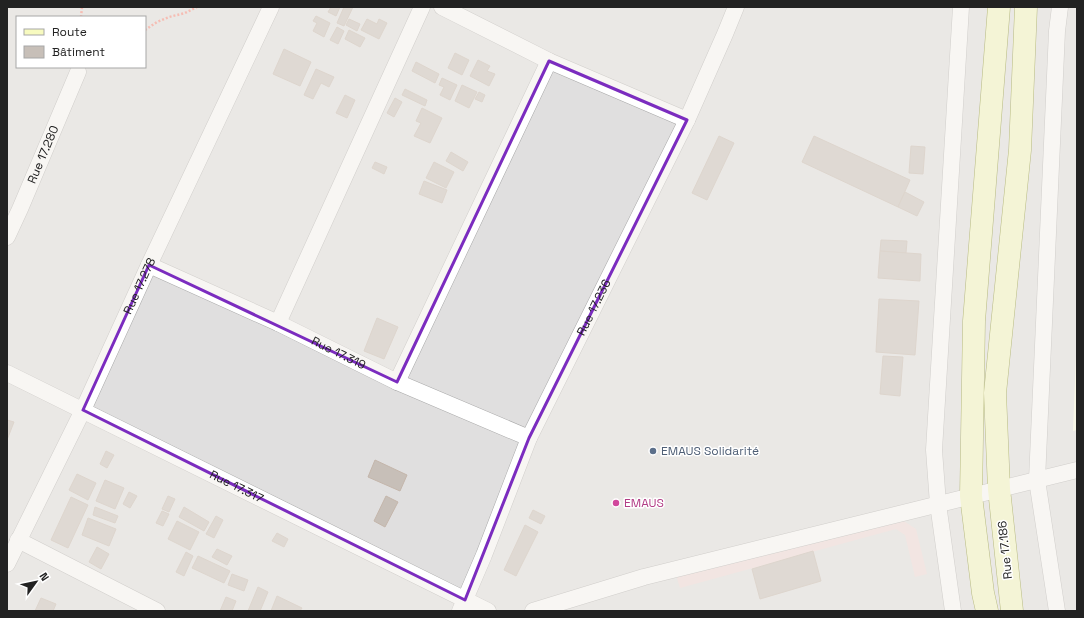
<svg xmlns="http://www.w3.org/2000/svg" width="1084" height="618" font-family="'Space Grotesk',sans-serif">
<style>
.residential{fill:#e0dfdf;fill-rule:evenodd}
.commercial{fill:#f2dad9}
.education{fill:#ffffe5}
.building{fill:#c7bfb8;stroke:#c4b6ab}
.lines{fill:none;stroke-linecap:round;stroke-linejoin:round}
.street-casing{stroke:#a9a9a9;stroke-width:17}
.secondary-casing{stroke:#707d05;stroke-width:23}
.path{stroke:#fa8072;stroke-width:2.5;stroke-dasharray:2 2;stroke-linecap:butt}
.street{stroke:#fff;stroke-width:16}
.secondary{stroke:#f7fabf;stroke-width:22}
.marked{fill:none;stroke:#7b2cbf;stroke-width:3;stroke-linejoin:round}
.service-dot{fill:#5c6f8a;stroke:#fff;stroke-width:1.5}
.hotel-dot{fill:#d1479c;stroke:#fff;stroke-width:1.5}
.labels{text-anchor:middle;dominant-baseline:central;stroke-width:3;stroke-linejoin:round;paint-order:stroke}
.street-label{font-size:12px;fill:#222;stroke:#fff}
.service-label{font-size:12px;fill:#4e5e75;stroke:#fff;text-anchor:start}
.hotel-label{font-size:12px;fill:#b23c85;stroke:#fff;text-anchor:start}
</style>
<rect width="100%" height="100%" fill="#f2efe9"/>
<path class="residential" d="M7,7H1077V611H7ZM17,17H145V67H17Z"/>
<polygon class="commercial" points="896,516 916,529 927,574 915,577 905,535 896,529 680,588 676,575"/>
<polygon class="education" points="1077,330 1077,430 1073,431"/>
<g class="building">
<polygon points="331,7 340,7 336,16 328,12"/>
<polygon points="344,7 353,7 344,26 337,23"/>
<polygon points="316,16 330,23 324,37 313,31 317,23 313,21"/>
<polygon points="349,19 360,24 357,31 346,25"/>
<polygon points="367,19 377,24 379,19 387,23 379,39 361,30"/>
<polygon points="337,27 344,31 338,44 330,40"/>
<polygon points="349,30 365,38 360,47 345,39"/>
<polygon points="284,49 311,62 300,86 273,74"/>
<polygon points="455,53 469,60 462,75 448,68"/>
<polygon points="478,60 490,66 487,71 495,74 489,86 470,76"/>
<polygon points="416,62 439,74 435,83 412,71"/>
<polygon points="316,69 334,77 329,87 321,83 313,99 304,95"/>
<polygon points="442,78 457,85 450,100 440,95 444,87 439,85"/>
<polygon points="462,85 477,92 469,108 455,101"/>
<polygon points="405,89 427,100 425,106 402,95"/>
<polygon points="479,92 485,95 482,102 475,99"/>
<polygon points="345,95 355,100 347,118 336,113"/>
<polygon points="395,98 402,102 394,117 387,113"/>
<polygon points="422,108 442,118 430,143 414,136 421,123 416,121"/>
<polygon points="719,136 734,143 707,200 692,193"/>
<polygon points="814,136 910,180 898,207 802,162"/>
<polygon points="911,146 925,147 923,174 909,173"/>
<polygon points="451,152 468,162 463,171 446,161"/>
<polygon points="375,162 387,167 384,174 372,168"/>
<polygon points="434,162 454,172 446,188 426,178"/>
<polygon points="424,181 447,190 442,203 419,194"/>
<polygon points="905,192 924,202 917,216 898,207"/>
<polygon points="881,240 907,241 906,253 880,251"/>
<polygon points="880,251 921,254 920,281 878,278"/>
<polygon points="879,299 919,301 915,355 876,352"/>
<polygon points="377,318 398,327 384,359 364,351"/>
<polygon points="883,356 903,357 900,396 880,394"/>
<polygon points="7,420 14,422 7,440"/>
<polygon points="106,451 114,455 107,468 100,464"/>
<polygon points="375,460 407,475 400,491 368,477"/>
<polygon points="77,474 96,483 88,500 69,490"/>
<polygon points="105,480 124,488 115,509 96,501"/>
<polygon points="129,492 137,496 130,508 123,504"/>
<polygon points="168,496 175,499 169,512 162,509"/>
<polygon points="386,496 398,502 385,527 374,521"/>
<polygon points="71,497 88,505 68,548 51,540"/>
<polygon points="95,507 118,516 115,523 93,515"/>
<polygon points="184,507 209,522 204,531 179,517"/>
<polygon points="533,510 545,516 541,524 529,518"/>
<polygon points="162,511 169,514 163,526 156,523"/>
<polygon points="216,516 223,520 214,538 206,534"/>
<polygon points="88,518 116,529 109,546 82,535"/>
<polygon points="177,521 199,532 190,550 168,539"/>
<polygon points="525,525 538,532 516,576 504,570"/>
<polygon points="277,533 288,539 284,547 272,541"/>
<polygon points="97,547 109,554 101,569 89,562"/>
<polygon points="217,549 232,556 227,565 212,557"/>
<polygon points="813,551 821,581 760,599 752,569"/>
<polygon points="186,552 193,556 184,576 176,572"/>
<polygon points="198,556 230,571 224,583 192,568"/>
<polygon points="232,574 248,580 244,591 228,585"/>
<polygon points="258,587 268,592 260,611 248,611"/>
<polygon points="277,596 302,608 300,611 271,611"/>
<polygon points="226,597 236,601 232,611 220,611"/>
<polygon points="41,598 56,604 53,611 35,611"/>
</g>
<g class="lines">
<g class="street-casing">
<g id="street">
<polyline points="442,7 549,61 687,120"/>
<path id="s1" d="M7,237L20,209L78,72"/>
<path id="s2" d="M149,265L278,323L397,382L529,438"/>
<polyline points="278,323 422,7"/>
<path id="s3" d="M7,373L488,611"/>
<polyline points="397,382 549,61"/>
<polyline points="18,540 157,611"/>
<path id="s4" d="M7,564L83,410L149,265L271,7"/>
<path id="s5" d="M460,611L484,555L529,438L687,120L725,34L736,7"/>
<polyline points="533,611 644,577 1077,470"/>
<polyline points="953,611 938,504 934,450 961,7"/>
<polyline points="1057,611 1037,480 1057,31 1060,7"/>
</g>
</g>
<g class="secondary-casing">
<g id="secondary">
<polyline points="987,611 983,593 971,496 974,321 999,7"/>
<polyline points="1012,611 999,489 995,393 1020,150 1026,7"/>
</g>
</g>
<g class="path">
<polyline points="81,17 82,7"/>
<polyline points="145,30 157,22 169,17 185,13 197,7"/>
</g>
<use href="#street" class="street"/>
<use href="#secondary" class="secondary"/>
</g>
<path d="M0 0H1084V618H0ZM549,61L687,120L529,438L465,600L83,410L149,265L397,382Z" fill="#f2efe9" fill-opacity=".55" fill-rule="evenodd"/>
<path class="marked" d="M549,61L687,120L529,438L465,600L83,410L149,265L397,382Z"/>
<circle class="service-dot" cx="653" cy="451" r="4"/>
<circle class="hotel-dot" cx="616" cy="503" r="4"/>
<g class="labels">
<g class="street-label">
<text stroke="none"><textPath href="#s1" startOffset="90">Rue 17.280</textPath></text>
<text stroke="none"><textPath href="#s4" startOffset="308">Rue 17.278</textPath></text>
<text stroke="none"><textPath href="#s5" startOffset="332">Rue 17.236</textPath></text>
<text stroke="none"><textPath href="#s2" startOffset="209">Rue 17.319</textPath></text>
<text stroke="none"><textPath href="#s3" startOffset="256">Rue 17.317</textPath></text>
<text transform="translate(1005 550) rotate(-96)">Rue 17.186</text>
</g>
<g class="service-label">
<text x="661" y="451">EMAUS Solidarité</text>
</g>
<g class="hotel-label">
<text x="624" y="503">EMAUS</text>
</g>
</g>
<rect width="1084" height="618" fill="none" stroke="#222222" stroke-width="16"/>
<rect x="16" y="16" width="130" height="52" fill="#ffffff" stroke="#a7a7a7"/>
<rect x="24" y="29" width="20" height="6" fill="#f7fabf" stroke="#a7a7a7"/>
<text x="52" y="36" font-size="12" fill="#222222">Route</text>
<rect x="24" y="46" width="20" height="12" fill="#c7bfb8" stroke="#a7a7a7"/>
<text x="52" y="56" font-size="12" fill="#222222">Bâtiment</text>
<g transform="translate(36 582) rotate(57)" stroke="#ffffff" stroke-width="3" paint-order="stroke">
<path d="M0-3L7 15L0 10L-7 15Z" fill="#222222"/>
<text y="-6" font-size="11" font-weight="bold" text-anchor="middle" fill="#222222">N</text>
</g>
</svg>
